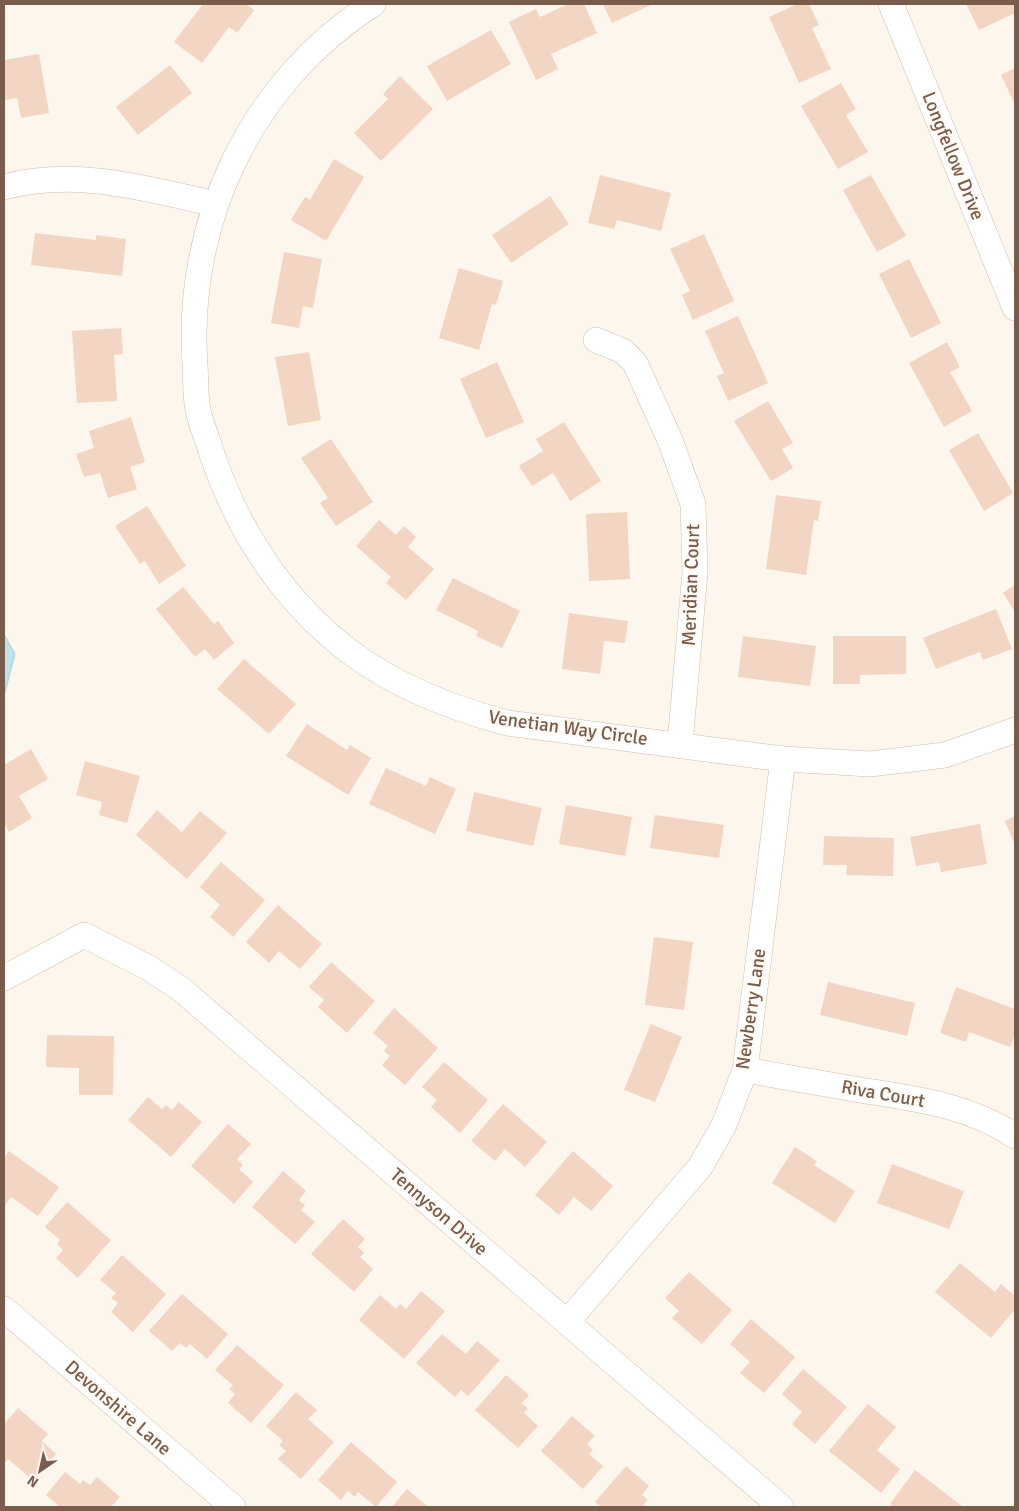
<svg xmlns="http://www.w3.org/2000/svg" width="1019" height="1511" font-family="Signika,sans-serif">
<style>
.water{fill:#bfe3e8;stroke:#a5d3da}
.building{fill:#f3d5c3}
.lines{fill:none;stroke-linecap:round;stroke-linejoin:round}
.minor-casing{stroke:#d1beb0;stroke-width:26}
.minor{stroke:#fff;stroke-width:25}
.labels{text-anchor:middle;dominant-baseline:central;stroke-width:4;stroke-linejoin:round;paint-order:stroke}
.street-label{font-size:19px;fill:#7a5c4d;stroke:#fffaf3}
</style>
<rect width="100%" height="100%" fill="#fdf6ec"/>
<polygon class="water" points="4,634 15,654 4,696"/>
<g class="building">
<polygon points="203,4 246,4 254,10 237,33 229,27 202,63 174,42"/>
<polygon points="568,4 584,4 597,33 551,54 558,69 536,80 509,22 536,9 540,17"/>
<polygon points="603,4 653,4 612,23"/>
<polygon points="797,4 809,4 819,25 812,28 831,69 799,83 769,17"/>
<polygon points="966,4 1015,4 1015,13 979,30"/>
<polygon points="491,30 511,64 447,101 427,66"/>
<polygon points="39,54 49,113 21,118 17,98 4,100 4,60"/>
<polygon points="170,65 192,93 138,135 116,107"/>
<polygon points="1015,68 1015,105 1001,75"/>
<polygon points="400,76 433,109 381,161 354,133 388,99 383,94"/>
<polygon points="841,83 856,109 846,115 868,152 838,169 801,106"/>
<polygon points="334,159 364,177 326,241 291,220 305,197 310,200"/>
<polygon points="600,175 671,193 661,231 617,220 614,229 588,223"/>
<polygon points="871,175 906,236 877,252 843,190"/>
<polygon points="550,196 569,224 511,263 492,235"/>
<polygon points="35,233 96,240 96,235 126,239 122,276 31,265"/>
<polygon points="704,234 734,301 693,320 682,295 690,291 670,249"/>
<polygon points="284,252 322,259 313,308 303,306 299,328 271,323"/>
<polygon points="909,259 941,323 911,338 879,274"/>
<polygon points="459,268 503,281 496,305 492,304 479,350 439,338"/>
<polygon points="738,316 768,383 728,401 717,376 724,373 705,331"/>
<polygon points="121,328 123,354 114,355 117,401 77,403 72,331"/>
<polygon points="947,342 960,367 950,372 972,411 944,427 909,363"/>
<polygon points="309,352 321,420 288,426 275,357"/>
<polygon points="497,362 524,422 486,438 460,379"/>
<polygon points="768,401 793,443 782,449 793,468 771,481 734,421"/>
<polygon points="131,417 145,462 130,467 137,489 108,498 100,473 84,477 76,454 94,448 89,431"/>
<polygon points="564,422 601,481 570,501 553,473 532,486 519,466 543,451 536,439"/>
<polygon points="978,433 1013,493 984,511 949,450"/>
<polygon points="331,439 373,502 336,526 320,503 328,498 301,458"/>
<polygon points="776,495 821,501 818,521 814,520 806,575 766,569"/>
<polygon points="147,506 186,566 159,584 145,561 140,564 115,526"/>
<polygon points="627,512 630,579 589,581 586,514"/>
<polygon points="379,520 396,535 404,526 416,537 408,547 434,569 406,600 386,583 391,577 356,546"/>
<polygon points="453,578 520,611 502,648 476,636 478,631 436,610"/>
<polygon points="1015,585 1015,612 1003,593"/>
<polygon points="183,587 214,624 218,621 234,643 214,660 205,649 195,657 156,609"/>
<polygon points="996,609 1012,649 983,660 980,652 936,669 923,638"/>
<polygon points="569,613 628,621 625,643 604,641 600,674 562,669"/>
<polygon points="743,636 816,646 810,686 738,677"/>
<polygon points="833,636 906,636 906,674 860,675 860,684 833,684"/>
<polygon points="244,659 296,704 269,734 217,689"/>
<polygon points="307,724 347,750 350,745 371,758 348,795 286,756"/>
<polygon points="31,749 48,779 19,796 32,818 9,832 4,823 4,765"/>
<polygon points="85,761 140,776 127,823 99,815 102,802 76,795"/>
<polygon points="386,768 426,786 430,777 456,789 435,834 369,804"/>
<polygon points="474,792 542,808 533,846 466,831"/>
<polygon points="566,805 632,817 625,856 559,844"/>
<polygon points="157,810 182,832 200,811 227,833 187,879 136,835"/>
<polygon points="655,815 724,825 719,858 650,848"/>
<polygon points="1015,816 1015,845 1005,821"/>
<polygon points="980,824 987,864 941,872 939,862 916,866 910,837"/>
<polygon points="824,836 894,838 893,876 846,875 847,865 823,865"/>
<polygon points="221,862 265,900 233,937 210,917 220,905 200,887"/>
<polygon points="278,905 322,944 300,969 279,951 269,963 246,942"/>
<polygon points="654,937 693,942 684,1010 645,1005"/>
<polygon points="331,962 375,1001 347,1033 318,1007 324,1000 309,987"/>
<polygon points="828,982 915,1003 907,1036 820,1015"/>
<polygon points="956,987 1015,1009 1015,1034 1010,1047 969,1032 966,1042 940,1033"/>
<polygon points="394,1008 438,1048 405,1085 382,1065 390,1056 384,1051 388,1046 373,1033"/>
<polygon points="651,1024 682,1037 655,1102 624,1090"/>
<polygon points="47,1035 114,1036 113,1095 79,1095 79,1068 46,1067"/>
<polygon points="444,1062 488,1100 460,1133 431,1107 437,1100 422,1087"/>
<polygon points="148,1097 162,1109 166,1105 172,1110 179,1102 202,1122 171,1157 128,1120"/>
<polygon points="503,1104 547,1142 525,1167 505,1149 495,1161 471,1141"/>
<polygon points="228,1124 251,1144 237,1159 243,1165 239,1169 253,1182 234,1204 191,1166"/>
<polygon points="795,1147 817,1161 814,1165 855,1191 835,1223 772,1183"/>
<polygon points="9,1151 59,1187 38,1216 11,1197 4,1207 4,1158"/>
<polygon points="573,1151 613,1186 591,1211 574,1197 559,1215 535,1195"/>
<polygon points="892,1164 964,1191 949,1229 877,1203"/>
<polygon points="283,1171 306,1191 299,1200 305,1205 301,1210 315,1222 295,1244 252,1207"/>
<polygon points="67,1202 111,1240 78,1278 56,1258 63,1250 57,1244 60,1240 45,1227"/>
<polygon points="343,1219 365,1239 358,1247 364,1253 360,1257 373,1269 354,1292 311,1254"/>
<polygon points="122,1255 166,1294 133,1332 111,1312 118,1303 111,1298 116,1293 100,1280"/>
<polygon points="960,1263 995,1292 1001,1284 1015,1296 1015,1309 991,1338 935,1292"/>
<polygon points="689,1272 732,1310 702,1344 672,1318 679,1311 665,1298"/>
<polygon points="421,1291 445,1311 404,1359 359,1320 380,1295 396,1309 400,1304 406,1309"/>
<polygon points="182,1294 228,1334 207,1359 190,1344 186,1348 180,1343 172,1351 149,1331"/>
<polygon points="751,1319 795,1357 764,1393 740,1373 750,1362 730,1344"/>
<polygon points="442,1334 466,1354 477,1341 500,1360 468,1396 461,1390 455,1397 416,1363"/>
<polygon points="237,1345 284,1385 251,1423 228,1403 235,1394 229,1389 233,1385 215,1370"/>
<polygon points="803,1369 847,1407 815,1444 792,1424 802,1412 782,1394"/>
<polygon points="506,1375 529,1395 522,1403 528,1409 524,1413 538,1426 518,1448 475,1410"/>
<polygon points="296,1392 317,1410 308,1419 334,1442 301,1479 278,1459 286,1451 279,1445 283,1441 266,1426"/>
<polygon points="868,1404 896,1427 877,1450 900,1469 881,1493 829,1451"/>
<polygon points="18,1408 48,1434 42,1441 56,1454 33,1480 8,1459 4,1464 4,1424"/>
<polygon points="572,1416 595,1436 587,1444 593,1450 589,1454 603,1466 583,1489 541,1451"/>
<polygon points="351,1442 397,1482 376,1507 358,1492 355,1497 348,1491 341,1500 318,1480"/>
<polygon points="626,1466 649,1486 642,1495 648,1500 643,1505 646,1507 602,1507 595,1502"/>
<polygon points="915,1470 962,1506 961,1507 894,1507 890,1504"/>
<polygon points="65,1472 80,1484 83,1480 90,1485 97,1477 120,1497 111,1507 60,1507 46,1495"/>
<polygon points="407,1489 428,1507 392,1507"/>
</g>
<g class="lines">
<g class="minor-casing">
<g id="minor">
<path d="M373,4C252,81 185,221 195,364C196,379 195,396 198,410C201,424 207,438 211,451C237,530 283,601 350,652C397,687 451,708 507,723L783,759L870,764L945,755L1015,730"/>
<polyline points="891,4 1015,308"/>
<path d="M4,187C75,168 145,188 215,204"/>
<polyline points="596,340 623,351 635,363 670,440 693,504 695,572 680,744"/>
<polyline points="4,978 84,935 149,968 182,990 781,1507"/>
<path d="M745,1070C785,1077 825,1084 866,1091C918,1099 970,1106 1015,1136"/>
<polyline points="4,1309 233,1507"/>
<polyline points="567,1322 700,1167 724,1125 745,1070 783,759"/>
</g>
</g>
<use href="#minor" class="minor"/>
</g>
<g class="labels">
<g class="street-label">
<text transform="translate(953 156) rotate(68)">Longfellow Drive</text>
<text transform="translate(691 585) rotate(-88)">Meridian Court</text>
<text transform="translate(568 728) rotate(8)">Venetian Way Circle</text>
<text transform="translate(751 1009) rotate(-82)">Newberry Lane</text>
<text transform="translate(883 1094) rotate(10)">Riva Court</text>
<text transform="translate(439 1212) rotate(41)">Tennyson Drive</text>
<text transform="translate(118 1408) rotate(41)">Devonshire Lane</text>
</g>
</g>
<rect width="1019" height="1511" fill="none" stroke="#7a5c4d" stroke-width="10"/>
<g transform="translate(40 1471) rotate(214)" stroke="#fffaf3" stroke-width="4" paint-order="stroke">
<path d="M0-4L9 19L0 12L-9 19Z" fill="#7a5c4d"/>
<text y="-8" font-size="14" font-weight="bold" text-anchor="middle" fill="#7a5c4d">N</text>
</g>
</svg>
